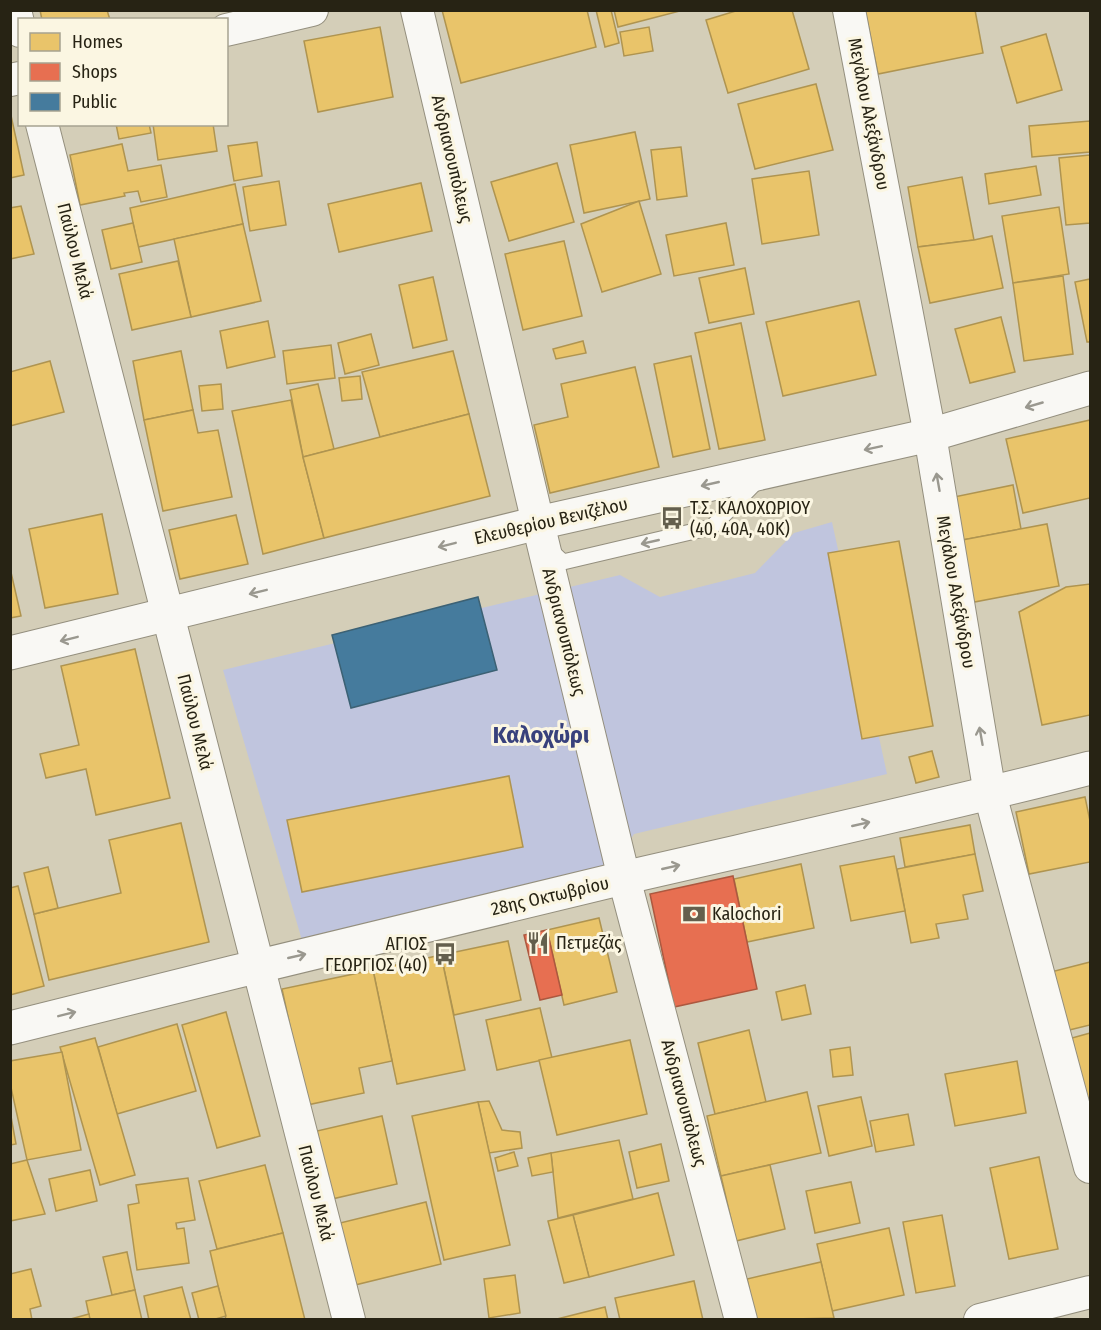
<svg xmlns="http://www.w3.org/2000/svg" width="1101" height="1330" font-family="'Fira Sans Condensed',sans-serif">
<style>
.green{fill:#c0c5de}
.homes{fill:#e9c46a;stroke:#af9450;stroke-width:1.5}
.shops{fill:#e76f51;stroke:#ad583f;stroke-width:1.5}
.public{fill:#457b9d;stroke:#3c6174;stroke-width:1.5}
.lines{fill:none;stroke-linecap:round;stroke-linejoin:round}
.lane-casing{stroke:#948f7e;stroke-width:17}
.street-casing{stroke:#948f7e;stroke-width:34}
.secondary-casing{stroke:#948f7e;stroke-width:35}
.lane{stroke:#f9f8f4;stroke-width:15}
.street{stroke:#f9f8f4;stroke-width:32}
.secondary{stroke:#f9f8f4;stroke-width:33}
.oneway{stroke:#9a988f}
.labels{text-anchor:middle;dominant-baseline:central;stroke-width:6;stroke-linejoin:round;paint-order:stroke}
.street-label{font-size:18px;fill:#272314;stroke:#fbf6e2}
.poi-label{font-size:18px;fill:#272314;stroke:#fbf6e2;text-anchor:start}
.district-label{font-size:24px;font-weight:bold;fill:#38417c;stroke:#fbf6e2}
</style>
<rect width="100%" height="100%" fill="#d4ceb8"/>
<polygon class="green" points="832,522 887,774 634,834 609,873 306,954 223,670 620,575 660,597 755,573 794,533"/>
<g class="homes">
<polygon points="40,10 107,10 110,20 42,20"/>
<polygon points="442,10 587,10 596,47 461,83"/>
<polygon points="596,10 611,10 619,43 605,47"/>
<polygon points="614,10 680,10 680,11 618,27"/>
<polygon points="739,10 792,10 809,69 728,93 706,20"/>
<polygon points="865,10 975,10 983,53 878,74"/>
<polygon points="380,27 393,97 318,112 304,41"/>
<polygon points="649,27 653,51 624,56 620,32"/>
<polygon points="1046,34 1062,90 1017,103 1001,47"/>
<polygon points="816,84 833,150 755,169 738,104"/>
<polygon points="10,111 24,175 10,178"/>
<polygon points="1090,121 1090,152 1032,157 1029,126"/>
<polygon points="116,124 149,124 151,133 119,139"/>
<polygon points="153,124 213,124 217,151 158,160"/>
<polygon points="635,132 650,199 584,213 570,145"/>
<polygon points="257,142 262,176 234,181 228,146"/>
<polygon points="122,144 128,171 161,165 167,197 141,202 138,191 124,193 125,196 80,205 70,155"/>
<polygon points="681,147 687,196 657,200 651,150"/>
<polygon points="1090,155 1090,223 1066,225 1059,158"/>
<polygon points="557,163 574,222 509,241 491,182"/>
<polygon points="1036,166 1041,195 989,204 985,174"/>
<polygon points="809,171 819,235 762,244 752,179"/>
<polygon points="962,177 974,240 918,247 908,187"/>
<polygon points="279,181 286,225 250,231 243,187"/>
<polygon points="421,183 432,231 339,252 328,204"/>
<polygon points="235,184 243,224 138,247 130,208"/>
<polygon points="639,201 661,274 602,292 581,224"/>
<polygon points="21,206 34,254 10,259 10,208"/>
<polygon points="1059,207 1069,274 1013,283 1002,216"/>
<polygon points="133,223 142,262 111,269 102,230"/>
<polygon points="726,223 734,265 674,276 666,235"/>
<polygon points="243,224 261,301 191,317 174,239"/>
<polygon points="992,236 1003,288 930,303 918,247 974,240"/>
<polygon points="564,241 582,316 523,330 505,254"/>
<polygon points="178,261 191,317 132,330 119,274"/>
<polygon points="745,268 754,314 709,323 699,278"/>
<polygon points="1063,276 1073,354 1024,361 1013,283"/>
<polygon points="433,277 447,340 413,348 399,285"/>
<polygon points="1090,279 1090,342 1087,342 1075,282"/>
<polygon points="859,301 876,375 783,396 766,322"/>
<polygon points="1001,317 1015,372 970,383 955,329"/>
<polygon points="268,321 275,357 227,368 220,331"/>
<polygon points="741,323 765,440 719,449 695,333"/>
<polygon points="371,334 379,365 345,374 338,343"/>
<polygon points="583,341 586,353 556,359 553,349"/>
<polygon points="331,345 335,378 287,384 283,351"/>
<polygon points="181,351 193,410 144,420 133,361"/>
<polygon points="453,351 469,414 380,437 362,372"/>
<polygon points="691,356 710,449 673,457 654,364"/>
<polygon points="50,361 64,412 10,426 10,372"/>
<polygon points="635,367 659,467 550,493 534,425 568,417 561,384"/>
<polygon points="360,376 362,399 342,401 339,378"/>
<polygon points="221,384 223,409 202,411 199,386"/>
<polygon points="318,384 334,449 303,457 290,390"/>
<polygon points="291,400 303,457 324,538 263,554 232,411"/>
<polygon points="193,410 198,433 218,430 232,497 163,511 144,420"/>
<polygon points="469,414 490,496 324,538 303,457"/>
<polygon points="1090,420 1090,498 1023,513 1006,439"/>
<polygon points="1013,485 1021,529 957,541 949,498"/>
<polygon points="102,514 118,594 45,608 29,529"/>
<polygon points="236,515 248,564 180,579 169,530"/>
<polygon points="1047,524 1059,586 969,603 957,541"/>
<polygon points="899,541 933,726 862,739 828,553"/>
<polygon points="10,568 21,616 10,618"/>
<polygon points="1090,584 1090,715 1042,725 1019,612 1066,587"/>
<polygon points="135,649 170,798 96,815 86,769 46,778 40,754 79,745 61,666"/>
<polygon points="932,751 939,777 916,783 909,757"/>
<polygon points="509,776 523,847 302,892 287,820"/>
<polygon points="1085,797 1090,821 1090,862 1029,874 1016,812"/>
<polygon points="181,823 209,942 49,980 34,914 121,893 109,840"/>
<polygon points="970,825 975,854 905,867 900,838"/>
<polygon points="975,854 983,891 963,895 968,919 936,924 939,938 911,943 897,869"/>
<polygon points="894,856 905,911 851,921 840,866"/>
<polygon points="801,864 814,928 747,942 734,879"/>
<polygon points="48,867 58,908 34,914 24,873"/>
<polygon points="18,886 44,986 10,995 10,888"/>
<polygon points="599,918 617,992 564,1005 547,930"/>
<polygon points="508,941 521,1000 454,1015 441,955"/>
<polygon points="441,955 465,1070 397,1084 373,970"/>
<polygon points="1090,962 1090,1025 1061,1032 1047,973"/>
<polygon points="373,970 392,1061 359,1068 364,1093 307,1105 282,989"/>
<polygon points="805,985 811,1014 782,1020 776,992"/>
<polygon points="540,1008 552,1058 497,1070 486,1020"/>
<polygon points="226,1012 260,1136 217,1148 182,1025"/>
<polygon points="177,1024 196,1091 117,1114 98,1047"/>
<polygon points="749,1030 766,1102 715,1114 698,1043"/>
<polygon points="1090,1033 1090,1099 1087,1100 1072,1038"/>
<polygon points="95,1038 135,1175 100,1185 60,1047"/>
<polygon points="630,1040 647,1114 557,1135 539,1060"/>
<polygon points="850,1047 853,1075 833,1077 830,1050"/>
<polygon points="62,1052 81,1150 27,1160 10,1083 10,1061"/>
<polygon points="1017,1061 1026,1113 955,1126 945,1074"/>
<polygon points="807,1092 821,1153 721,1176 707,1116"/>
<polygon points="861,1097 872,1146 829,1156 818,1106"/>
<polygon points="489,1101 502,1130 520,1132 522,1148 489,1153 478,1102"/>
<polygon points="478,1102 510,1245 444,1260 412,1116"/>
<polygon points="10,1111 16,1144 10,1145"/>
<polygon points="908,1114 914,1145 876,1152 870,1121"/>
<polygon points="382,1116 397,1184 332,1199 317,1131"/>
<polygon points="619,1140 633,1199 558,1218 551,1153"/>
<polygon points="661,1144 669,1181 637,1188 629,1152"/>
<polygon points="514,1152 518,1166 498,1171 495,1158"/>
<polygon points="551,1153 553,1172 532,1176 528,1158"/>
<polygon points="1039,1157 1058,1249 1009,1259 990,1168"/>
<polygon points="27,1160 45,1214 10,1221 10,1164"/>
<polygon points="265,1165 283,1233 217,1249 199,1181"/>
<polygon points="770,1165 785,1229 736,1241 721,1176"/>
<polygon points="90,1170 97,1201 56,1211 49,1179"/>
<polygon points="188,1178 195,1220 176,1223 177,1229 184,1228 189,1263 137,1270 128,1205 139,1203 136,1185"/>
<polygon points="851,1182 860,1223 815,1233 806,1191"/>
<polygon points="658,1193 674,1255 589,1277 573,1215"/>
<polygon points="426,1202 441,1264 355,1285 340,1223"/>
<polygon points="573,1215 589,1277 564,1283 548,1221"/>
<polygon points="942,1215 955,1286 916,1293 903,1222"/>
<polygon points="889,1228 904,1295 832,1311 817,1244"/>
<polygon points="283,1233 305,1320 226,1320 210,1251"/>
<polygon points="127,1252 135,1290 112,1295 103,1257"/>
<polygon points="821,1262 834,1318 756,1320 747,1279"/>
<polygon points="31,1269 41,1306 30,1309 32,1320 10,1320 10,1274"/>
<polygon points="515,1275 520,1313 489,1318 484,1279"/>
<polygon points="694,1281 703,1320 620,1320 615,1298"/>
<polygon points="218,1286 226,1316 212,1320 199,1320 192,1293"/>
<polygon points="182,1287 191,1320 149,1320 144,1296"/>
<polygon points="135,1290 142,1320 90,1320 86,1301"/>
<polygon points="605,1307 608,1320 553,1320"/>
<polygon points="89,1314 90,1320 67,1320"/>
</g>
<g class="shops">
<polygon points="733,876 757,989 674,1007 650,894"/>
<polygon points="547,930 562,995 540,1000 524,935"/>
</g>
<polygon class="public" points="478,597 497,670 351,708 332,635"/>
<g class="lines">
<g class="lane-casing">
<polyline id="lane" points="550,550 563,562 712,527 758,480"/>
</g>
<g class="street-casing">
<g id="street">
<polyline points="15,10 20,31"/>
<polyline points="417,10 538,523 624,878 741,1320"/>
<polyline points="849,10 930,435 990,794 1090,1167"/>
<polyline points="226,30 312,10"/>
<polyline points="10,80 20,78"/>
<polyline points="42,124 349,1320"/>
<polyline points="980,1320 1090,1292"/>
</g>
</g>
<g class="secondary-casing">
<g id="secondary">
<polyline points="10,653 538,523 930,435 1090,388"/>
<path d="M10,1028C214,977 419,926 623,878C779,842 935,808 1090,768"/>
</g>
</g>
<use href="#lane" class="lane"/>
<use href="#street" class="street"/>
<use href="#secondary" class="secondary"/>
</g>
<defs><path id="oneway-shaft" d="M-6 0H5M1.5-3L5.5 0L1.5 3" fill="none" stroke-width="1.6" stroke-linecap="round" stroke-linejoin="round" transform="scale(1.5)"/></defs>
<g class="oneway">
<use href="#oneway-shaft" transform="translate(1034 405) rotate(164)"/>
<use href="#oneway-shaft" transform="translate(873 448) rotate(168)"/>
<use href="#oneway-shaft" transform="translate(938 482) rotate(-100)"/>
<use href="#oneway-shaft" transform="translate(710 484) rotate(167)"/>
<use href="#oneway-shaft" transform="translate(650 542) rotate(167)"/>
<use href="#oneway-shaft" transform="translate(447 545) rotate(166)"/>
<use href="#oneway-shaft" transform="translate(258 592) rotate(166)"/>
<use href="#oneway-shaft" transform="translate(69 639) rotate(166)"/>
<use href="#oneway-shaft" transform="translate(981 736) rotate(-100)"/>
<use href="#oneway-shaft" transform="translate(861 824) rotate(-13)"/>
<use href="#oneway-shaft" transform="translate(671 867) rotate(-13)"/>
<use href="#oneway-shaft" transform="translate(297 956) rotate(-13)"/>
<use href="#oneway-shaft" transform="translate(67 1014) rotate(-14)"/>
</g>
<defs>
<g id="bus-bare" transform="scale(1.8)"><path d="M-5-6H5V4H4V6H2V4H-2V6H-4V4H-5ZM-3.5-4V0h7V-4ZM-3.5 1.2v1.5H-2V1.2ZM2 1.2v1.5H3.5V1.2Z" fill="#645f4d" stroke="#fbf6e2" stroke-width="2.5" paint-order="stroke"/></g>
<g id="bank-bare" transform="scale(1.8)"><path d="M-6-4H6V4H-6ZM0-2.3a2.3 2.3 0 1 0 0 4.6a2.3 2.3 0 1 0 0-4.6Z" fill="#645f4d" stroke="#fbf6e2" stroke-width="2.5" paint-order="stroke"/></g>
<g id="restaurant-bare" transform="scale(1.8)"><path d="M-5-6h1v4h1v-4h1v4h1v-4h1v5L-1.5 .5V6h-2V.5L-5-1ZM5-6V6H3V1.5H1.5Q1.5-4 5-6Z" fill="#645f4d" stroke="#fbf6e2" stroke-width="2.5" paint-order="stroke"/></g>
</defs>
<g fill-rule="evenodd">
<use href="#bus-bare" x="672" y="518"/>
<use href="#bank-bare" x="694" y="914"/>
<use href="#restaurant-bare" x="538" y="943"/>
<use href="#bus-bare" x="445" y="954"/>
</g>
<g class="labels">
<g class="street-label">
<text transform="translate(869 114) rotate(79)">Μεγάλου Αλεξάνδρου</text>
<text transform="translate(452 159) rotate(77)">Ανδριανουπόλεως</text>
<text transform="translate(75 251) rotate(76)">Παύλου Μελά</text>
<text transform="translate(551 521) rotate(-13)">Ελευθερίου Βενιζέλου</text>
<text transform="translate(956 592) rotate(80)">Μεγάλου Αλεξάνδρου</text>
<text transform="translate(564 632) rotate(76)">Ανδριανουπόλεως</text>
<text transform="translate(195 722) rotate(76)">Παύλου Μελά</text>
<text transform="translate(550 896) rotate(-13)">28ης Οκτωβρίου</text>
<text transform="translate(684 1103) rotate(75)">Ανδριανουπόλεως</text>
<text transform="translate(316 1193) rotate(76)">Παύλου Μελά</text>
</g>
<g class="poi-label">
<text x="690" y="508">Τ.Σ. ΚΑΛΟΧΩΡΙΟΥ<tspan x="690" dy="21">(40, 40Α, 40Κ)</tspan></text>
<text x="712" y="914">Kalochori</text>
<text x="556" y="943">Πετμεζάς</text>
<text x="427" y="944" text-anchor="end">ΑΓΙΟΣ<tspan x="427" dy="21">ΓΕΩΡΓΙΟΣ (40)</tspan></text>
</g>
<g class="district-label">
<text x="541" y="735">Καλοχώρι</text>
</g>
</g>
<rect width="1101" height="1330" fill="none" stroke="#272314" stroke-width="24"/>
<rect x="18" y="18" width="210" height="108" fill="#fbf6e2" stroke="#a6a290" stroke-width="1.5"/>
<rect x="30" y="33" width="30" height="18" fill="#e9c46a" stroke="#a6a290" stroke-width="1.5"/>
<text x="72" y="48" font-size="18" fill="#272314">Homes</text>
<rect x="30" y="63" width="30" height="18" fill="#e76f51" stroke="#a6a290" stroke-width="1.5"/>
<text x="72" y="78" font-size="18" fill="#272314">Shops</text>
<rect x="30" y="93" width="30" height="18" fill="#457b9d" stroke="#a6a290" stroke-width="1.5"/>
<text x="72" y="108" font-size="18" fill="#272314">Public</text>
</svg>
